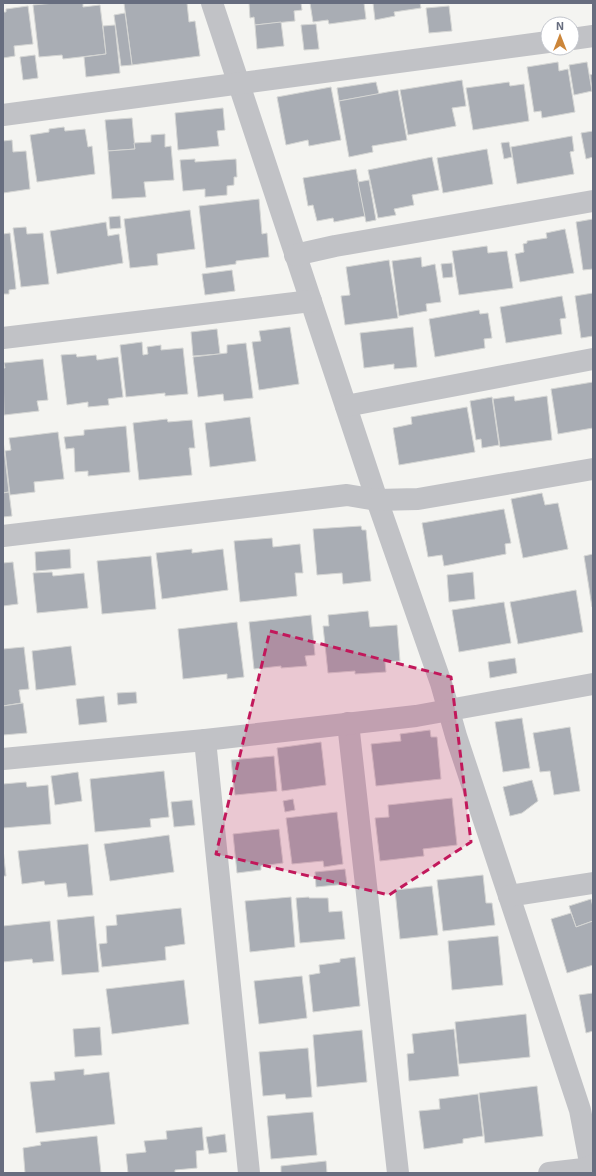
<svg xmlns="http://www.w3.org/2000/svg" width="596" height="1176" font-family="'Exo 2',sans-serif">
<style>
.building{fill:#a9adb4;stroke:#d5d6d4}
.lines{fill:none;stroke-linecap:round;stroke-linejoin:round}
.minor{stroke:#c1c2c6;stroke-width:22}
.marked{fill:#c2185b;fill-opacity:0.2;stroke:#c2185b;stroke-width:3;stroke-dasharray:8 5;stroke-linejoin:round}
</style>
<rect width="100%" height="100%" fill="#f4f4f1"/>
<g class="building">
<polygon points="55,3 83,3 83,7 100,5 106,54 63,59 62,55 39,57 33,5"/>
<polygon points="124,3 187,3 189,22 195,21 200,56 132,65"/>
<polygon points="249,3 301,3 302,10 294,11 295,21 255,25 254,17 250,18"/>
<polygon points="310,3 364,3 366,19 329,24 328,20 313,22"/>
<polygon points="373,3 420,3 421,8 394,12 395,16 375,20"/>
<polygon points="28,6 33,44 14,46 15,56 3,58 3,12 6,12 6,9"/>
<polygon points="449,6 452,31 429,33 426,8"/>
<polygon points="125,13 132,65 121,66 114,15"/>
<polygon points="281,22 284,46 257,49 255,25"/>
<polygon points="316,24 319,49 304,50 301,25"/>
<polygon points="115,25 120,73 86,77 84,57 106,54 103,26"/>
<polygon points="35,55 38,78 23,80 20,57"/>
<polygon points="558,62 559,71 568,69 575,112 542,118 541,111 534,112 527,67"/>
<polygon points="587,62 592,91 574,95 569,65"/>
<polygon points="593,74 593,96 590,75"/>
<polygon points="462,80 466,106 452,108 456,126 408,135 400,90"/>
<polygon points="376,82 379,94 339,101 337,88"/>
<polygon points="509,82 510,86 524,84 529,121 473,130 466,88"/>
<polygon points="331,87 341,140 309,146 308,140 286,145 277,97"/>
<polygon points="398,90 407,140 372,146 373,152 349,157 339,101"/>
<polygon points="223,108 225,130 217,131 219,146 178,150 175,113"/>
<polygon points="132,118 135,149 108,151 105,120"/>
<polygon points="64,127 65,131 85,129 88,147 92,146 95,174 37,182 30,135 49,132 49,129"/>
<polygon points="593,131 593,157 586,159 581,133"/>
<polygon points="165,134 165,147 171,146 174,180 144,182 146,197 112,199 108,151 135,149 134,143 151,142 151,135"/>
<polygon points="572,136 574,151 570,152 574,174 517,184 511,147"/>
<polygon points="12,140 13,152 26,151 30,189 3,193 3,141"/>
<polygon points="509,142 512,157 504,159 501,143"/>
<polygon points="487,149 493,184 443,193 437,158"/>
<polygon points="432,157 439,190 412,195 414,205 394,209 396,215 378,218 368,170"/>
<polygon points="195,159 195,162 236,159 237,177 234,177 234,185 227,186 227,195 205,197 205,189 183,191 180,160"/>
<polygon points="356,169 365,216 334,222 333,218 317,221 313,205 308,206 303,178"/>
<polygon points="369,180 376,220 366,222 358,182"/>
<polygon points="259,199 262,234 267,233 269,257 236,261 236,264 206,268 199,206"/>
<polygon points="190,210 195,249 157,254 158,265 130,268 124,219"/>
<polygon points="120,216 121,228 110,229 109,217"/>
<polygon points="593,219 593,269 583,270 576,222"/>
<polygon points="106,222 108,236 119,234 123,263 57,274 50,231"/>
<polygon points="26,227 27,234 43,233 49,284 21,287 13,228"/>
<polygon points="565,229 574,273 520,282 515,254 524,252 523,244 527,243 527,241 547,238 546,233"/>
<polygon points="10,233 16,289 9,290 9,294 3,294 3,234"/>
<polygon points="487,246 488,253 507,251 513,288 459,295 452,251"/>
<polygon points="421,257 422,267 435,264 441,302 426,304 427,311 399,316 392,261"/>
<polygon points="389,260 398,318 345,325 341,296 350,295 346,267"/>
<polygon points="452,263 453,277 443,278 441,264"/>
<polygon points="232,270 235,291 205,295 202,274"/>
<polygon points="593,293 593,336 581,338 575,296"/>
<polygon points="562,296 566,318 560,319 562,334 506,343 500,307"/>
<polygon points="479,310 480,314 488,313 492,338 484,339 485,348 435,357 429,319"/>
<polygon points="290,327 299,384 259,390 252,342 261,341 259,331"/>
<polygon points="413,327 417,367 394,369 394,364 364,368 360,333"/>
<polygon points="217,329 220,354 193,356 191,332"/>
<polygon points="142,342 143,355 148,354 147,347 161,345 161,350 183,348 188,394 165,396 165,393 126,397 120,345"/>
<polygon points="246,343 253,398 224,401 223,394 198,397 193,357 227,353 227,345"/>
<polygon points="76,354 77,357 96,355 97,360 118,357 123,397 108,399 109,405 88,407 88,402 67,405 61,355"/>
<polygon points="43,359 48,400 37,401 39,411 4,415 3,368 5,368 4,363"/>
<polygon points="593,382 593,428 558,434 551,389"/>
<polygon points="514,396 515,401 547,396 552,440 500,447 493,399"/>
<polygon points="492,397 499,445 482,448 481,439 476,440 470,401"/>
<polygon points="467,407 475,452 399,465 393,428 412,424 411,417"/>
<polygon points="250,417 256,461 210,467 205,423"/>
<polygon points="167,419 168,422 192,420 195,448 189,448 192,475 139,480 133,423"/>
<polygon points="126,426 130,472 88,476 88,471 75,472 74,448 66,449 64,437 84,435 84,430"/>
<polygon points="58,432 64,479 34,482 35,492 10,495 5,451 11,450 9,438"/>
<polygon points="3,440 9,492 3,493"/>
<polygon points="9,492 12,516 3,517 3,493"/>
<polygon points="542,493 545,505 558,503 568,549 523,558 511,499"/>
<polygon points="504,509 511,543 505,544 506,554 444,566 442,555 428,557 422,523"/>
<polygon points="361,526 362,530 366,530 371,581 343,584 342,573 317,575 313,529"/>
<polygon points="272,538 273,547 300,544 303,573 295,573 297,596 240,602 234,541"/>
<polygon points="70,549 71,568 36,571 35,552"/>
<polygon points="192,549 192,553 223,549 228,590 162,599 156,553"/>
<polygon points="593,554 593,607 592,607 584,556"/>
<polygon points="151,556 156,609 102,614 97,561"/>
<polygon points="13,562 18,604 3,606 3,563"/>
<polygon points="52,572 53,576 84,573 88,608 37,613 33,573"/>
<polygon points="473,572 475,599 449,602 447,575"/>
<polygon points="576,590 583,632 518,644 510,602"/>
<polygon points="504,602 511,643 459,652 452,610"/>
<polygon points="368,611 370,627 397,625 400,661 385,662 386,672 355,674 355,671 328,673 323,626 329,626 328,615"/>
<polygon points="311,615 315,655 305,656 307,666 281,668 281,666 254,669 249,622"/>
<polygon points="237,622 244,677 227,679 227,674 183,679 178,629"/>
<polygon points="71,646 76,685 36,690 32,651"/>
<polygon points="24,647 29,689 19,690 21,703 3,706 3,649"/>
<polygon points="515,658 517,673 490,678 488,662"/>
<polygon points="136,692 137,703 118,705 117,693"/>
<polygon points="104,696 107,722 79,725 76,699"/>
<polygon points="23,703 27,733 3,735 3,706"/>
<polygon points="522,718 530,768 503,772 495,722"/>
<polygon points="570,727 580,791 554,795 550,771 540,772 533,733"/>
<polygon points="430,730 431,737 437,737 441,779 376,786 371,744 401,741 400,734"/>
<polygon points="321,742 326,785 282,791 277,748"/>
<polygon points="274,756 277,791 235,795 231,760"/>
<polygon points="164,771 169,817 150,819 151,827 95,832 90,779"/>
<polygon points="78,772 82,801 55,805 51,776"/>
<polygon points="532,780 538,801 522,813 510,816 503,787"/>
<polygon points="26,782 27,787 48,785 51,824 3,828 3,784"/>
<polygon points="452,798 457,845 423,849 424,856 380,861 375,818 389,817 388,805"/>
<polygon points="293,799 295,810 285,812 283,801"/>
<polygon points="192,800 195,825 174,827 171,802"/>
<polygon points="337,812 343,864 324,867 323,861 292,864 286,818"/>
<polygon points="279,829 283,863 261,866 261,870 237,873 233,834"/>
<polygon points="169,835 174,872 110,881 104,844"/>
<polygon points="88,844 93,895 68,897 66,883 45,885 44,881 22,884 18,851"/>
<polygon points="3,849 6,876 3,876"/>
<polygon points="345,869 347,884 316,887 315,872"/>
<polygon points="483,875 486,903 492,903 495,925 443,931 437,880"/>
<polygon points="432,886 438,935 400,939 395,890"/>
<polygon points="291,897 295,947 250,952 245,901"/>
<polygon points="309,897 309,898 328,898 329,912 342,911 345,939 300,943 296,898"/>
<polygon points="591,899 593,907 593,921 576,927 569,906"/>
<polygon points="181,908 185,944 165,947 166,960 102,967 99,944 107,943 106,926 117,925 116,915"/>
<polygon points="571,913 576,927 593,921 593,965 567,973 551,919"/>
<polygon points="94,916 99,972 62,975 57,920"/>
<polygon points="50,921 54,961 33,963 32,959 3,962 3,926"/>
<polygon points="498,936 503,985 452,990 448,941"/>
<polygon points="355,957 360,1006 313,1012 309,975 320,973 319,965 340,962 340,959"/>
<polygon points="302,976 307,1018 259,1024 254,981"/>
<polygon points="184,980 189,1024 112,1034 106,989"/>
<polygon points="593,993 593,1031 586,1033 579,995"/>
<polygon points="526,1014 530,1057 459,1064 455,1022"/>
<polygon points="100,1027 102,1055 75,1057 73,1029"/>
<polygon points="454,1029 459,1076 409,1081 407,1054 414,1053 412,1034"/>
<polygon points="362,1030 367,1082 317,1087 313,1035"/>
<polygon points="308,1048 312,1097 286,1099 285,1094 263,1096 259,1052"/>
<polygon points="84,1069 84,1075 109,1072 115,1124 36,1133 30,1082 55,1080 54,1072"/>
<polygon points="537,1086 543,1136 485,1143 479,1093"/>
<polygon points="478,1094 483,1136 463,1139 463,1143 424,1149 419,1111 440,1109 439,1099"/>
<polygon points="313,1112 317,1155 271,1159 267,1116"/>
<polygon points="202,1127 204,1150 196,1151 197,1168 175,1170 175,1173 128,1173 126,1154 146,1152 144,1141 167,1139 166,1131"/>
<polygon points="225,1134 227,1152 209,1154 206,1137"/>
<polygon points="97,1136 101,1173 25,1173 23,1148 41,1145 40,1142"/>
<polygon points="326,1161 327,1173 281,1173 281,1166"/>
</g>
<g class="lines">
<g class="minor">
<polyline points="212,3 377,500 441,683 456,736 580,1110 592,1173"/>
<polyline points="572,39 593,36"/>
<polyline points="3,115 548,42"/>
<polyline points="295,255 335,246 593,201"/>
<polyline points="3,338 311,301"/>
<polyline points="346,406 593,359"/>
<polyline points="3,536 347,495 377,500 418,499 593,469"/>
<polyline points="348,723 398,1173"/>
<polyline points="205,740 249,1173"/>
<polyline points="3,759 205,740 416,716 593,684"/>
<polyline points="509,896 593,883"/>
<polyline points="549,1173 592,1168 593,1165"/>
</g>
</g>
<path class="marked" d="M270,631L451,677L471,842L389,895L216,854Z"/>
<rect width="596" height="1176" fill="none" stroke="#676d7f" stroke-width="8"/>
<g transform="translate(560 36)"><circle r="19" fill="#ffffff" stroke="#c2c5cc"/>
<path d="M0-3L7 15L0 10L-7 15Z" fill="#cc863a"/>
<text y="-6" font-size="11" font-weight="bold" text-anchor="middle" fill="#676d7f">N</text>
</g>
</svg>
